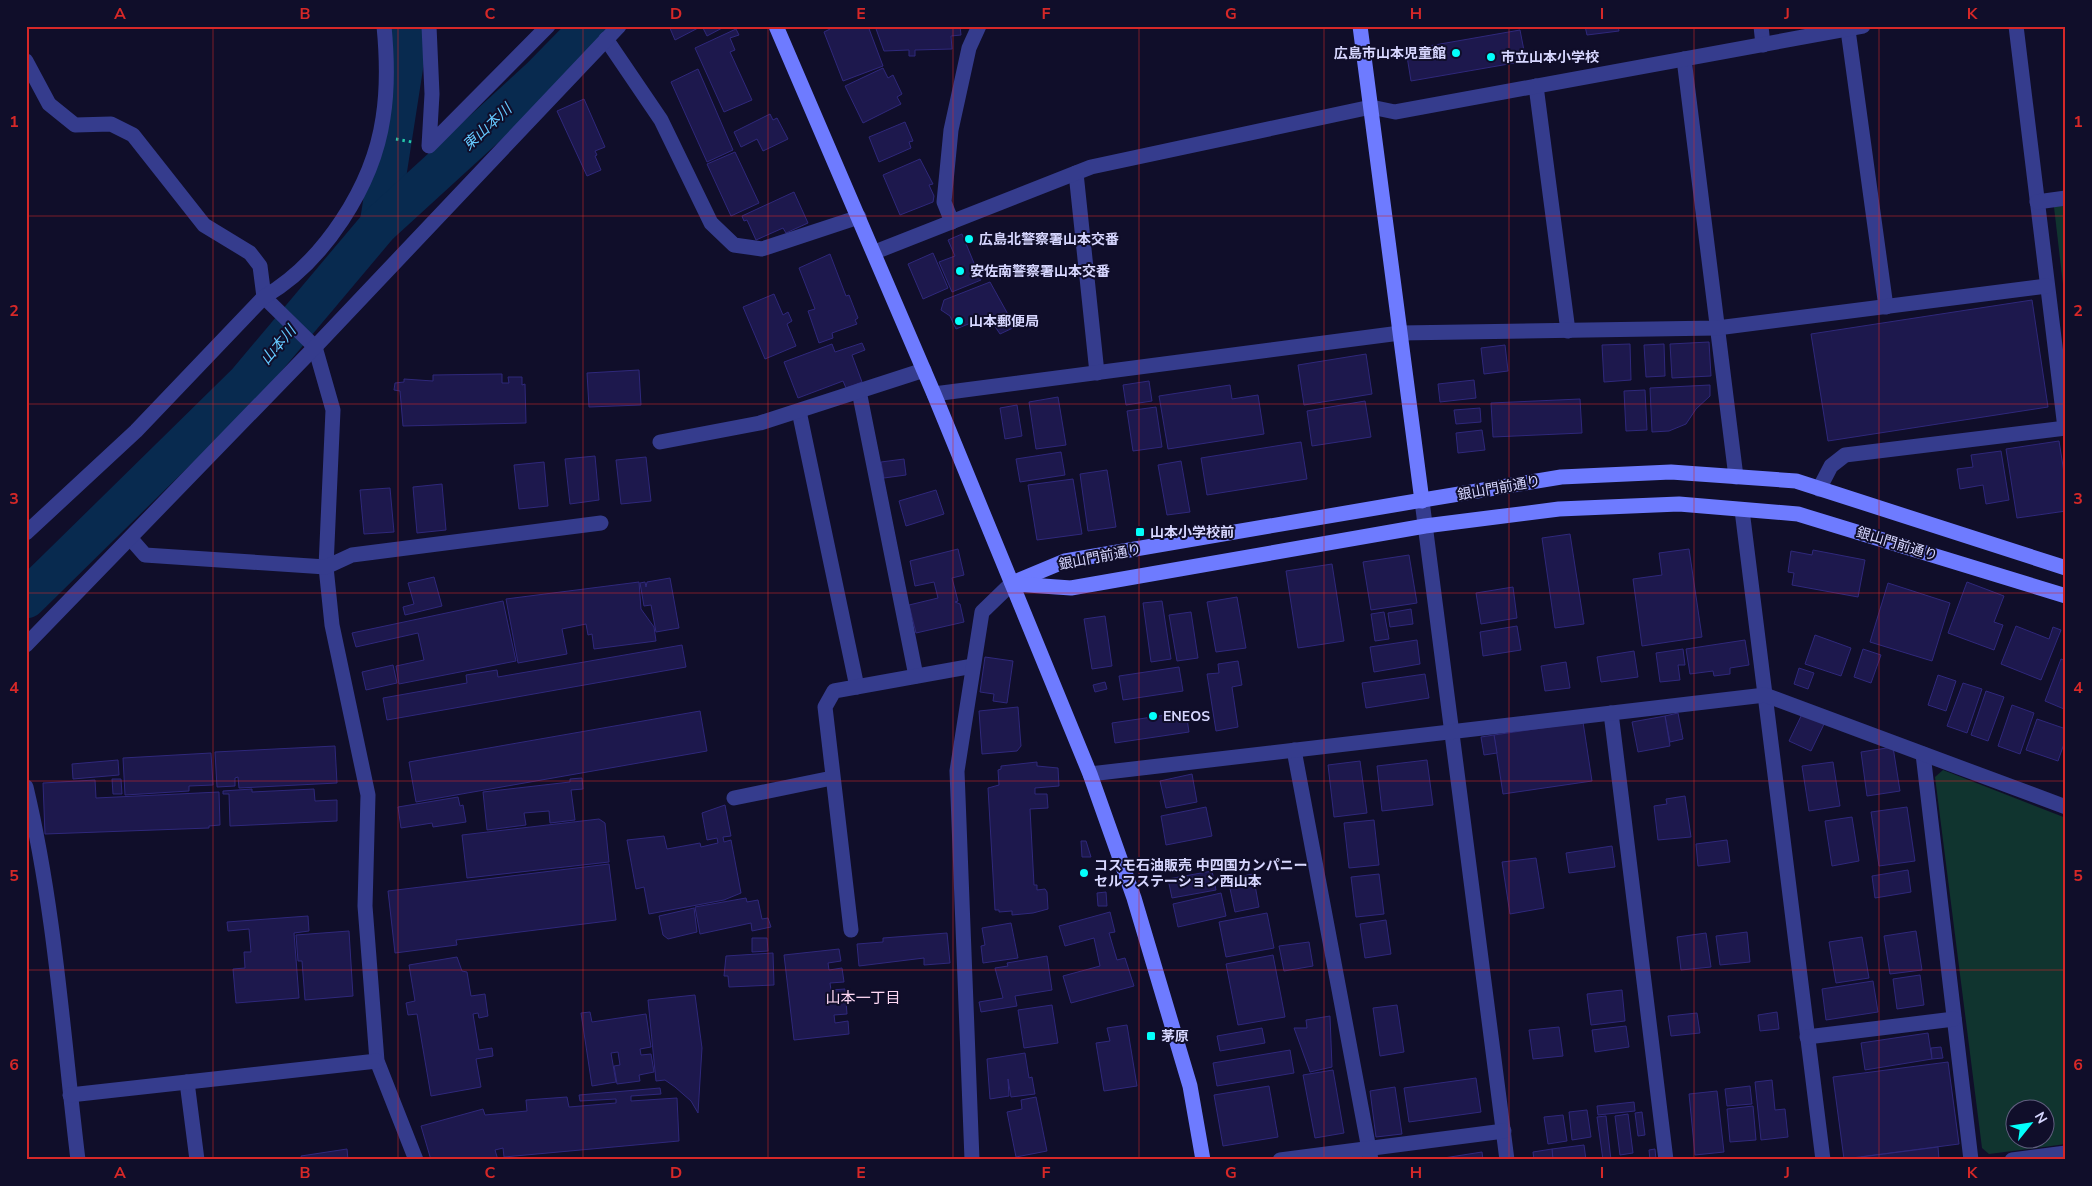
<svg xmlns="http://www.w3.org/2000/svg" width="2092" height="1186" font-family="'Nunito Sans','Noto Sans JP',sans-serif">
<style>
.green{fill:#10342f;fill-rule:evenodd}
.lines{fill:none;stroke-linecap:round;stroke-linejoin:round}
.river{stroke:#082a4f;stroke-width:39}
.building{fill:#1d184d;stroke:#2f287b}
.path{stroke:#25c5a9;stroke-width:3;stroke-dasharray:2.5 4;stroke-linecap:butt}
.street{stroke:#353c8d;stroke-width:15}
.secondary{stroke:#6e7bff;stroke-width:15}
.grid{fill:none;stroke:#d62828;stroke-width:1;stroke-opacity:0.55}
.poi-dot{fill:#03fffb;stroke:#100e2a;stroke-width:2}
.labels{text-anchor:middle;dominant-baseline:central;stroke-width:4;stroke-linejoin:round;paint-order:stroke}
.poi-label{font-size:14px;font-weight:bold;fill:#d7d7ff;stroke:#100e2a;text-anchor:start}
.street-label{font-size:14px;fill:#d7d7ff;stroke:#100e2a}
.water-label{font-size:15px;font-style:italic;fill:#65c9ff;stroke:#100e2a}
.neighbourhood-label{font-size:15px;fill:#ffd9f5;stroke:#100e2a}
.neatline{fill:none;stroke:#d62828;stroke-width:2}
.grid-label{font-size:16px;text-anchor:middle;font-weight:bold;fill:#d62828}
</style>
<rect width="100%" height="100%" fill="#100e2a"/>
<g class="green">
<polygon points="2066,200 2066,310 2054,207"/>
<path d="M1943,770L2066,818V1144L1989,1154L1982,1148L1935,777ZM2014,1108H2044V1138H2014Z"/>
</g>
<g class="lines">
<g class="river">
<polyline points="379,225 410,26"/>
<polyline points="26,599 246,383 379,225 541,77 591,26"/>
</g>
</g>
<g class="building">
<polygon points="669,26 700,26 700,27 675,40"/>
<polygon points="702,26 726,26 707,36"/>
<polygon points="829,26 868,26 883,66 843,81 824,32 830,29"/>
<polygon points="875,26 960,26 961,35 951,36 952,49 915,50 915,56 909,56 909,50 884,51"/>
<polygon points="1585,26 1618,26 1619,31 1587,35"/>
<polygon points="736,29 739,35 730,38 735,50 730,52 752,100 724,112 695,48"/>
<polygon points="1520,30 1526,61 1411,81 1406,50"/>
<polygon points="883,68 888,78 893,75 902,94 897,97 901,104 863,123 845,86"/>
<polygon points="698,69 733,150 707,162 671,82"/>
<polygon points="584,99 605,147 595,151 597,155 595,156 601,170 587,176 557,111"/>
<polygon points="770,114 773,120 777,118 788,139 763,151 757,139 741,147 734,132"/>
<polygon points="905,122 913,141 909,142 911,148 879,162 869,137"/>
<polygon points="735,152 759,203 731,216 707,164"/>
<polygon points="920,159 933,184 929,185 934,196 933,202 900,215 883,175"/>
<polygon points="794,192 808,223 786,233 783,228 756,240 747,220 744,221 742,216"/>
<polygon points="962,234 981,280 952,292 939,262 955,256 948,240"/>
<polygon points="933,253 948,288 923,299 908,264"/>
<polygon points="830,254 846,296 849,295 858,318 855,320 857,324 832,333 833,338 819,343 808,311 815,309 799,268"/>
<polygon points="990,282 1015,327 1000,334 988,316 956,329 950,316 941,310 944,300"/>
<polygon points="774,294 783,315 788,312 792,321 787,324 796,346 765,359 743,307"/>
<polygon points="2032,300 2048,407 1828,441 1811,334"/>
<polygon points="1709,342 1711,376 1672,378 1670,344"/>
<polygon points="862,343 865,350 852,355 862,382 846,388 843,381 798,398 784,362 832,344 835,352"/>
<polygon points="1630,344 1631,380 1604,382 1602,345"/>
<polygon points="1664,344 1665,376 1646,377 1644,345"/>
<polygon points="1505,345 1508,371 1484,374 1481,348"/>
<polygon points="1366,354 1372,394 1304,405 1298,365"/>
<polygon points="639,370 641,405 589,407 587,373"/>
<polygon points="502,374 502,383 509,383 508,377 522,377 522,385 525,384 526,423 403,426 400,391 394,390 395,383 404,382 404,379 433,381 433,375"/>
<polygon points="1474,380 1476,398 1440,402 1438,384"/>
<polygon points="1149,381 1152,401 1126,405 1123,385"/>
<polygon points="1230,385 1232,399 1258,395 1264,434 1168,449 1159,396"/>
<polygon points="1710,385 1710,396 1696,409 1686,424 1669,431 1652,432 1650,388"/>
<polygon points="1645,390 1647,430 1626,431 1624,391"/>
<polygon points="1058,397 1066,445 1036,449 1029,402"/>
<polygon points="1580,399 1582,433 1493,437 1491,403"/>
<polygon points="1365,401 1371,437 1312,446 1307,411"/>
<polygon points="1017,405 1022,436 1005,439 1000,408"/>
<polygon points="1156,407 1162,447 1133,451 1127,411"/>
<polygon points="1480,408 1481,422 1456,424 1454,410"/>
<polygon points="1482,430 1485,450 1458,453 1456,433"/>
<polygon points="2059,441 2066,485 2066,511 2017,518 2006,449"/>
<polygon points="1301,442 1307,479 1207,495 1201,458"/>
<polygon points="2001,451 2009,500 1986,504 1983,485 1960,489 1957,469 1973,467 1971,455"/>
<polygon points="1061,452 1065,475 1020,482 1016,459"/>
<polygon points="595,456 599,500 570,504 565,459"/>
<polygon points="646,457 651,501 621,504 616,460"/>
<polygon points="904,459 906,475 884,478 881,462"/>
<polygon points="1181,461 1190,512 1167,515 1158,465"/>
<polygon points="544,462 548,506 519,509 514,465"/>
<polygon points="1107,470 1116,527 1088,531 1080,474"/>
<polygon points="1073,479 1082,534 1037,540 1028,485"/>
<polygon points="442,484 446,530 417,533 413,487"/>
<polygon points="390,488 394,532 364,534 360,490"/>
<polygon points="936,490 944,514 906,526 899,501"/>
<polygon points="1570,534 1584,624 1555,628 1542,538"/>
<polygon points="958,549 964,575 952,578 958,601 955,602 960,604 964,622 916,633 909,605 938,598 934,582 915,586 910,561"/>
<polygon points="1689,549 1702,637 1642,646 1633,579 1662,575 1659,553"/>
<polygon points="1813,550 1865,560 1858,597 1792,585 1794,573 1788,572 1791,551 1812,555"/>
<polygon points="1409,555 1417,603 1371,610 1363,562"/>
<polygon points="1332,564 1344,641 1298,648 1286,571"/>
<polygon points="434,577 442,606 405,615 403,607 414,604 408,583"/>
<polygon points="670,578 679,628 656,632 651,605 644,606 640,583 645,582 646,587 647,582"/>
<polygon points="639,582 641,609 654,627 656,641 594,649 592,634 588,635 586,624 562,629 567,654 518,663 506,599"/>
<polygon points="1967,582 2004,596 1994,622 2003,625 1994,650 1948,633"/>
<polygon points="1888,583 1950,603 1932,661 1870,642"/>
<polygon points="1513,587 1517,618 1481,624 1476,593"/>
<polygon points="1237,597 1246,648 1216,652 1207,602"/>
<polygon points="503,601 516,661 399,684 396,666 424,660 418,633 356,647 352,633"/>
<polygon points="1162,601 1171,659 1151,662 1143,603"/>
<polygon points="1411,609 1413,624 1390,627 1388,613"/>
<polygon points="1191,612 1198,658 1177,661 1169,615"/>
<polygon points="1384,612 1389,639 1375,641 1371,614"/>
<polygon points="1105,616 1112,666 1092,669 1084,619"/>
<polygon points="1517,626 1521,650 1483,656 1480,632"/>
<polygon points="2016,626 2049,639 2053,627 2061,630 2041,680 2001,664"/>
<polygon points="1815,635 1851,648 1841,676 1805,664"/>
<polygon points="1417,640 1420,664 1374,672 1370,647"/>
<polygon points="1745,640 1749,665 1730,668 1730,674 1714,676 1713,671 1690,674 1686,649"/>
<polygon points="682,645 686,667 387,720 383,698 467,683 466,675 497,670 498,677"/>
<polygon points="1683,649 1685,665 1678,665 1680,680 1660,682 1656,653"/>
<polygon points="1863,649 1881,655 1871,683 1854,677"/>
<polygon points="1634,651 1638,677 1601,682 1597,657"/>
<polygon points="985,657 1013,661 1007,703 993,701 994,694 980,692"/>
<polygon points="2061,659 2066,661 2064,709 2045,701"/>
<polygon points="1238,661 1242,685 1232,687 1238,727 1216,731 1207,674 1219,673 1218,664"/>
<polygon points="1566,662 1570,688 1545,691 1541,666"/>
<polygon points="393,665 397,683 366,690 362,672"/>
<polygon points="1179,667 1183,691 1123,700 1119,676"/>
<polygon points="1799,668 1814,673 1808,689 1794,684"/>
<polygon points="1425,674 1429,698 1366,708 1362,683"/>
<polygon points="1938,675 1956,681 1946,711 1928,705"/>
<polygon points="1105,682 1107,689 1095,692 1093,685"/>
<polygon points="1963,683 1982,689 1967,733 1947,726"/>
<polygon points="1986,691 2004,697 1988,741 1971,735"/>
<polygon points="2012,705 2034,713 2020,754 1998,746"/>
<polygon points="1018,707 1021,746 1017,751 982,754 979,711"/>
<polygon points="1804,710 1826,720 1811,751 1789,741"/>
<polygon points="700,711 707,751 416,802 409,762"/>
<polygon points="1186,712 1189,732 1115,743 1112,723"/>
<polygon points="1678,713 1683,739 1670,742 1665,716"/>
<polygon points="1665,716 1670,746 1638,752 1632,722"/>
<polygon points="2037,719 2066,729 2066,738 2058,761 2026,750"/>
<polygon points="1583,722 1592,781 1503,794 1494,735"/>
<polygon points="1494,735 1497,753 1484,755 1481,737"/>
<polygon points="335,746 337,783 239,788 238,777 235,778 235,786 217,787 215,752"/>
<polygon points="1893,747 1900,791 1867,796 1861,752"/>
<polygon points="211,753 213,785 189,786 189,791 125,795 123,758"/>
<polygon points="118,760 119,775 73,779 72,764"/>
<polygon points="1427,760 1433,805 1382,811 1377,766"/>
<polygon points="1360,761 1367,813 1334,817 1328,765"/>
<polygon points="1037,762 1037,766 1058,768 1059,786 1035,788 1035,794 1047,794 1048,808 1030,809 1034,885 1037,885 1037,890 1045,889 1047,892 1048,909 1033,913 1012,915 1012,911 999,912 999,910 995,910 988,788 999,785 998,770 1001,769 1001,766"/>
<polygon points="1833,762 1840,806 1809,811 1802,766"/>
<polygon points="1192,774 1197,802 1166,808 1160,781"/>
<polygon points="582,778 583,789 571,790 575,820 550,823 549,811 524,813 526,825 487,830 483,792 570,782 570,779"/>
<polygon points="112,779 121,779 122,794 113,794"/>
<polygon points="95,780 96,798 219,792 220,825 209,826 209,828 45,834 43,783"/>
<polygon points="252,789 252,792 314,789 315,801 337,800 337,821 230,826 229,794 223,794 223,791"/>
<polygon points="1685,796 1691,837 1658,840 1654,806 1667,804 1666,799"/>
<polygon points="458,797 460,806 463,805 466,822 433,827 432,823 401,828 398,807"/>
<polygon points="725,805 731,836 723,837 724,842 731,840 741,893 724,900 649,914 644,887 636,889 627,840 664,836 667,849 700,843 701,847 718,843 717,838 707,840 702,813"/>
<polygon points="1206,807 1212,836 1166,845 1161,816"/>
<polygon points="1907,807 1915,861 1879,866 1871,812"/>
<polygon points="1852,817 1859,861 1832,866 1825,821"/>
<polygon points="599,819 605,823 609,862 467,878 462,835"/>
<polygon points="1374,820 1379,865 1349,868 1344,823"/>
<polygon points="1727,840 1730,862 1698,866 1696,844"/>
<polygon points="1081,841 1086,841 1091,857 1082,857"/>
<polygon points="1612,846 1615,867 1569,873 1566,853"/>
<polygon points="1536,858 1544,908 1510,914 1502,862"/>
<polygon points="609,864 616,920 456,940 457,945 395,953 388,891"/>
<polygon points="1908,870 1911,892 1875,898 1872,876"/>
<polygon points="1212,871 1216,890 1172,898 1168,879"/>
<polygon points="1253,874 1259,907 1235,912 1228,879"/>
<polygon points="1379,874 1384,914 1356,917 1351,877"/>
<polygon points="1106,892 1107,906 1098,906 1097,893"/>
<polygon points="1221,893 1226,916 1178,927 1173,904"/>
<polygon points="746,898 747,902 758,900 762,919 768,918 771,927 752,931 751,923 700,934 695,907"/>
<polygon points="694,908 697,932 668,939 663,935 659,916"/>
<polygon points="1110,912 1115,932 1109,933 1117,960 1125,958 1134,986 1071,1003 1063,976 1100,966 1094,938 1065,946 1059,926"/>
<polygon points="1267,913 1274,948 1226,957 1219,922"/>
<polygon points="308,916 309,931 294,933 299,998 236,1003 233,969 245,968 244,952 251,952 249,929 228,931 227,922"/>
<polygon points="1386,920 1391,954 1365,958 1360,924"/>
<polygon points="1011,923 1018,958 983,963 981,946 985,945 982,928"/>
<polygon points="349,931 353,996 305,1000 302,961 298,961 296,935"/>
<polygon points="1916,931 1922,970 1890,974 1884,936"/>
<polygon points="1747,932 1750,962 1720,965 1716,936"/>
<polygon points="947,933 950,963 924,965 924,958 859,966 857,944 883,942 883,938"/>
<polygon points="1706,933 1711,967 1681,970 1677,937"/>
<polygon points="1862,937 1869,978 1836,983 1829,942"/>
<polygon points="752,938 767,938 768,951 752,952"/>
<polygon points="1309,942 1313,966 1284,971 1279,946"/>
<polygon points="839,949 841,961 828,963 829,970 842,968 844,982 830,983 831,990 845,989 847,1014 834,1015 835,1023 848,1021 849,1034 794,1040 784,955"/>
<polygon points="773,953 774,985 729,987 728,976 724,976 726,956"/>
<polygon points="1273,955 1285,1017 1238,1025 1226,964"/>
<polygon points="1047,956 1052,990 1015,996 1017,1006 981,1012 979,1002 1003,998 995,968 1008,966 1007,963"/>
<polygon points="457,957 462,971 467,972 471,996 485,994 488,1016 479,1018 478,1013 473,1014 479,1050 492,1048 493,1056 476,1059 481,1087 431,1096 417,1014 408,1015 406,1003 415,1001 409,965"/>
<polygon points="1920,975 1924,1005 1897,1009 1893,979"/>
<polygon points="1873,981 1878,1012 1826,1020 1822,989"/>
<polygon points="1622,990 1625,1021 1591,1025 1587,994"/>
<polygon points="695,995 702,1048 698,1113 691,1101 675,1087 665,1080 656,1081 648,1000"/>
<polygon points="1052,1005 1058,1043 1024,1048 1018,1010"/>
<polygon points="1397,1005 1404,1052 1380,1056 1373,1008"/>
<polygon points="590,1012 592,1022 646,1014 651,1047 640,1049 641,1055 651,1054 654,1072 639,1075 640,1081 617,1084 614,1066 620,1065 618,1052 611,1053 616,1082 592,1086 581,1013"/>
<polygon points="1777,1012 1779,1029 1760,1031 1758,1015"/>
<polygon points="1697,1013 1700,1033 1671,1036 1668,1016"/>
<polygon points="1330,1016 1332,1067 1310,1072 1294,1028 1307,1028 1306,1020"/>
<polygon points="1127,1025 1137,1086 1104,1091 1096,1043 1110,1041 1107,1028"/>
<polygon points="1626,1026 1629,1047 1595,1052 1592,1030"/>
<polygon points="1559,1027 1563,1056 1533,1059 1529,1030"/>
<polygon points="1262,1028 1265,1043 1220,1051 1217,1036"/>
<polygon points="1928,1033 1932,1059 1865,1070 1861,1043"/>
<polygon points="1941,1047 1943,1058 1932,1059 1931,1048"/>
<polygon points="1290,1050 1294,1073 1217,1086 1213,1063"/>
<polygon points="1025,1053 1029,1078 1032,1077 1035,1094 1011,1097 1008,1079 1009,1096 990,1099 987,1059"/>
<polygon points="1948,1062 1959,1144 1844,1159 1833,1077"/>
<polygon points="1333,1070 1344,1133 1315,1138 1303,1075"/>
<polygon points="1476,1078 1481,1112 1409,1122 1404,1088"/>
<polygon points="1772,1080 1775,1110 1785,1109 1788,1137 1761,1140 1755,1082"/>
<polygon points="1269,1086 1278,1137 1223,1146 1214,1095"/>
<polygon points="1750,1086 1752,1104 1727,1106 1725,1089"/>
<polygon points="1395,1087 1402,1134 1376,1137 1370,1091"/>
<polygon points="660,1088 661,1094 631,1096 631,1101 677,1098 679,1141 504,1157 503,1148 495,1150 498,1160 431,1160 421,1126 483,1109 485,1115 527,1111 526,1100 567,1097 569,1107 616,1103 616,1099 580,1101 579,1095"/>
<polygon points="1717,1091 1724,1152 1695,1155 1689,1094"/>
<polygon points="1036,1097 1047,1151 1016,1157 1007,1112 1022,1109 1021,1100"/>
<polygon points="1634,1102 1635,1111 1598,1115 1597,1106"/>
<polygon points="1753,1106 1756,1140 1730,1142 1727,1109"/>
<polygon points="1587,1110 1591,1137 1572,1140 1569,1112"/>
<polygon points="1642,1112 1645,1135 1638,1136 1635,1113"/>
<polygon points="1628,1114 1633,1153 1620,1155 1615,1116"/>
<polygon points="1563,1115 1567,1141 1548,1144 1544,1117"/>
<polygon points="1606,1116 1611,1160 1603,1160 1597,1117"/>
<polygon points="1584,1145 1586,1160 1553,1160 1552,1149"/>
<polygon points="1938,1147 1939,1159 1861,1160 1861,1157"/>
<polygon points="347,1149 348,1160 302,1160 301,1156"/>
<polygon points="1552,1149 1553,1160 1534,1160 1533,1152"/>
<polygon points="1655,1149 1656,1160 1650,1160 1649,1150"/>
<polygon points="1482,1152 1483,1160 1431,1160"/>
</g>
<g class="lines">
<polyline class="path" points="396,139 412,142"/>
<g class="street">
<polyline points="429,26 432,94 429,146 548,26"/>
<polyline points="1761,26 1763,45"/>
<polyline points="2016,26 2065,428"/>
<polyline points="1848,30 1886,307"/>
<polyline points="606,39 661,120 711,223 734,245 762,249 859,217"/>
<polyline points="1684,59 1736,477"/>
<polyline points="26,61 49,104 75,125 111,124 133,135 204,225 250,253 260,266 264,297 315,347 333,410 326,567 332,625 368,795 365,906 377,1061 416,1160"/>
<polyline points="1536,86 1568,331"/>
<polyline points="1076,173 1097,373"/>
<polyline points="2037,202 2066,198"/>
<polyline points="952,222 944,202 951,130 969,48 979,26"/>
<polyline points="875,252 1091,167 1371,107 1395,112 1863,26"/>
<polyline points="859,391 916,676"/>
<polyline points="934,394 1400,333 1717,328 2047,286"/>
<polyline points="799,411 857,687"/>
<polyline points="660,442 760,423 924,370"/>
<polyline points="1819,489 1831,466 1845,455 2066,428"/>
<polyline points="1422,501 1507,1160"/>
<polyline points="1742,510 1823,1160"/>
<path d="M26,533L136,431L264,297C324,262 373,186 383,118C388,87 387,57 384,26"/>
<polyline points="131,539 145,555 326,567 352,555 601,523"/>
<polyline points="26,645 315,347 619,26"/>
<polyline points="1611,713 1666,1160"/>
<polyline points="1294,750 1371,1160"/>
<polyline points="1923,754 1971,1160"/>
<polyline points="1090,774 1765,695 2066,807"/>
<path d="M26,787C55,909 63,1036 78,1160"/>
<polyline points="734,798 832,778"/>
<polyline points="851,930 825,707 834,691 973,666"/>
<polyline points="1807,1037 1954,1019"/>
<polyline points="187,1082 197,1160"/>
<polyline points="70,1095 377,1061"/>
<polyline points="972,1160 957,771 982,612 1012,583"/>
<polyline points="1280,1160 1504,1131"/>
<polyline points="2012,1160 2066,1153"/>
</g>
<g class="secondary">
<polyline points="776,26 934,394 1090,774 1134,898 1190,1086 1203,1160"/>
<polyline points="1360,26 1422,501"/>
<polyline points="1012,583 1065,561 1399,504 1561,477 1671,472 1796,481 2066,568"/>
<polyline points="1014,584 1071,588 1425,526 1559,509 1679,504 1798,514 2066,596"/>
</g>
</g>
<path class="grid" d="M213,26V1160M398,26V1160M583,26V1160M768,26V1160M953,26V1160M1139,26V1160M1324,26V1160M1509,26V1160M1694,26V1160M1879,26V1160M26,216H2066M26,404H2066M26,593H2066M26,781H2066M26,970H2066"/>
<g class="poi-dot">
<circle cx="1456" cy="53" r="5"/>
<circle cx="1491" cy="57" r="5"/>
<circle cx="969" cy="239" r="5"/>
<circle cx="960" cy="271" r="5"/>
<circle cx="959" cy="321" r="5"/>
<rect x="1135" y="527" width="10" height="10" rx="2.5"/>
<circle cx="1153" cy="716" r="5"/>
<circle cx="1084" cy="873" r="5"/>
<rect x="1146" y="1031" width="10" height="10" rx="2.5"/>
</g>
<g class="labels">
<g class="poi-label">
<text x="1446" y="53" text-anchor="end">広島市山本児童館</text>
<text x="1501" y="57">市立山本小学校</text>
<text x="979" y="239">広島北警察署山本交番</text>
<text x="970" y="271">安佐南警察署山本交番</text>
<text x="969" y="321">山本郵便局</text>
<text x="1150" y="532">山本小学校前</text>
<text x="1163" y="716">ENEOS</text>
<text x="1094" y="865">コスモ石油販売 中四国カンパニー<tspan x="1094" dy="16">セルフステーション西山本</tspan></text>
<text x="1161" y="1036">茅原</text>
</g>
<g class="street-label">
<text transform="translate(1499 488) rotate(-10)">銀山門前通り</text>
<text transform="translate(1897 544) rotate(17)">銀山門前通り</text>
<text transform="translate(1100 557) rotate(-11)">銀山門前通り</text>
</g>
<g class="water-label">
<text transform="translate(487 127) rotate(-43)">東山本川</text>
<text transform="translate(278 345) rotate(-50)">山本川</text>
</g>
<g class="neighbourhood-label">
<text x="863" y="998">山本一丁目</text>
</g>
</g>
<rect width="2092" height="1186" fill="none" stroke="#100e2a" stroke-width="55"/>
<g transform="translate(2030 1124) rotate(60)"><circle r="24" fill="#100e2a" stroke="#605e7f"/>
<path d="M0-4L9 19L0 12L-9 19Z" fill="#03fffb"/>
<text y="-8" font-size="14" font-weight="bold" text-anchor="middle" fill="#d7d7ff">N</text>
</g>
<rect x="28" y="28" width="2036" height="1130" class="neatline"/>
<g class="grid-label">
<text x="120" y="19">A</text>
<text x="305" y="19">B</text>
<text x="490" y="19">C</text>
<text x="676" y="19">D</text>
<text x="861" y="19">E</text>
<text x="1046" y="19">F</text>
<text x="1231" y="19">G</text>
<text x="1416" y="19">H</text>
<text x="1602" y="19">I</text>
<text x="1787" y="19">J</text>
<text x="1972" y="19">K</text>
<text x="14" y="127">1</text>
<text x="2078" y="127">1</text>
<text x="14" y="316">2</text>
<text x="2078" y="316">2</text>
<text x="14" y="504">3</text>
<text x="2078" y="504">3</text>
<text x="14" y="693">4</text>
<text x="2078" y="693">4</text>
<text x="14" y="881">5</text>
<text x="2078" y="881">5</text>
<text x="14" y="1070">6</text>
<text x="2078" y="1070">6</text>
<text x="120" y="1178">A</text>
<text x="305" y="1178">B</text>
<text x="490" y="1178">C</text>
<text x="676" y="1178">D</text>
<text x="861" y="1178">E</text>
<text x="1046" y="1178">F</text>
<text x="1231" y="1178">G</text>
<text x="1416" y="1178">H</text>
<text x="1602" y="1178">I</text>
<text x="1787" y="1178">J</text>
<text x="1972" y="1178">K</text>
</g>
</svg>
